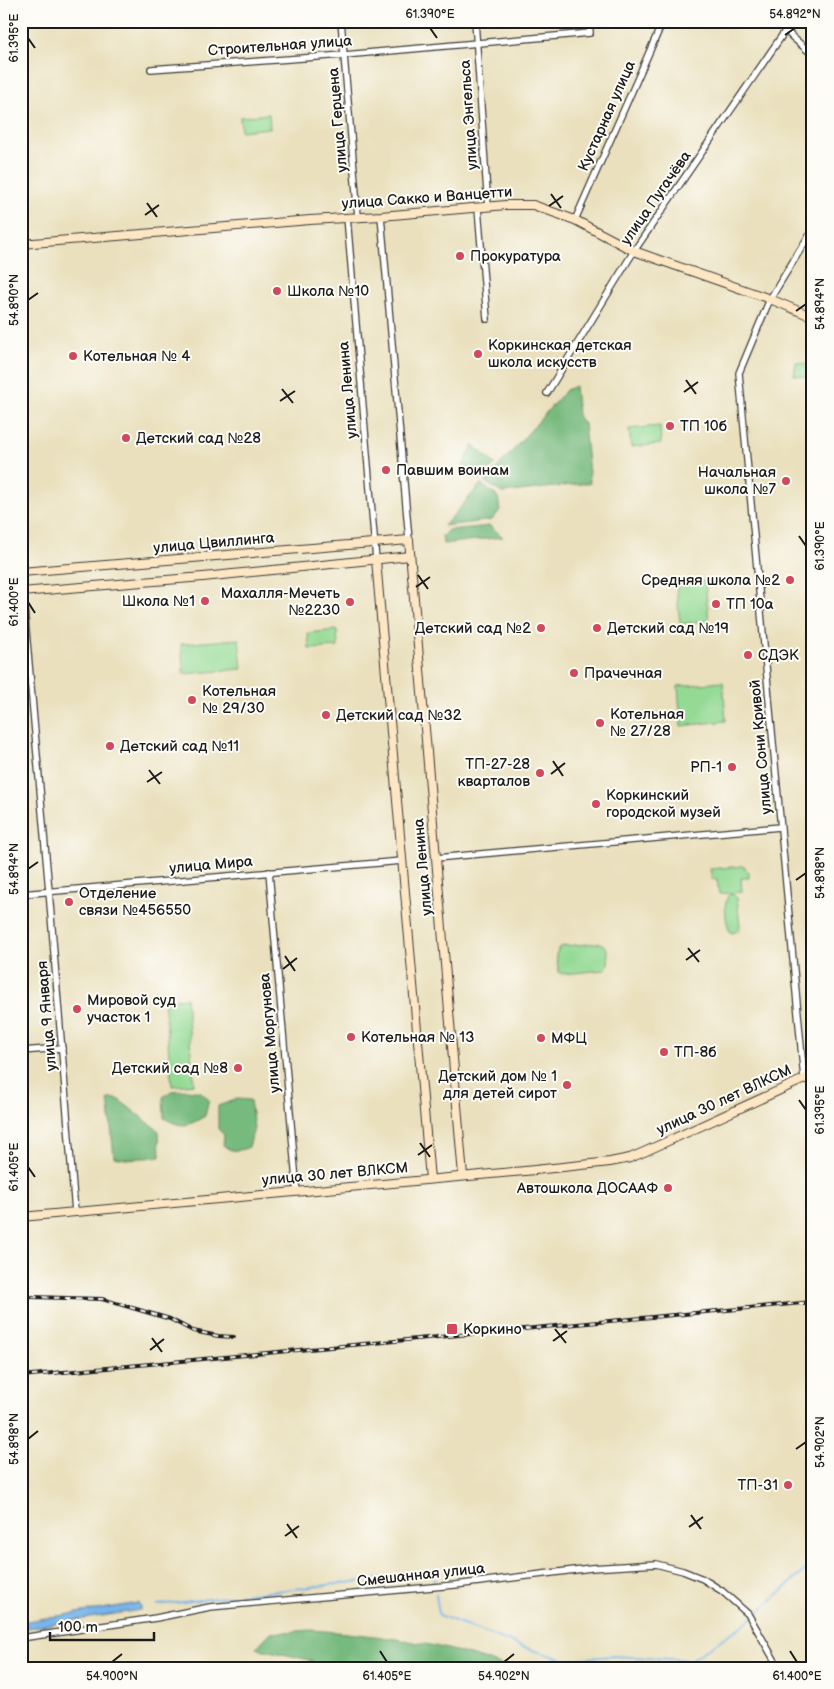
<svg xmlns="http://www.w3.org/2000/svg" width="834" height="1689" font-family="'Balsamiq Sans',sans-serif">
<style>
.green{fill:#94da94;stroke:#587b58}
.forest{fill:#77ba7e;stroke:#4a6b4d}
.water{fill:#76b4e9;stroke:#496882}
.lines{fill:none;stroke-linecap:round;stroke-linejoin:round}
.stream{stroke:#76b4e9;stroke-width:2}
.street-casing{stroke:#3b3934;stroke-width:8}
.secondary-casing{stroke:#3b3934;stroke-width:10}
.street{stroke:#fff;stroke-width:5.5}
.secondary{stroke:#fce6c4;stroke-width:8}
.rail-casing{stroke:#1c1c1c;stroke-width:4}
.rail{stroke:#fdfcf7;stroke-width:2;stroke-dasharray:5.5;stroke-linecap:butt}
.ticks{fill:none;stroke:#1c1c1c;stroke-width:2}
.poi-dot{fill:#d1495b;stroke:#fdfcf7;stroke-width:2}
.labels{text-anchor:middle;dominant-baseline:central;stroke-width:4;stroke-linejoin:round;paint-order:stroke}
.street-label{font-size:15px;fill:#1c1c1c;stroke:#fdfcf7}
.poi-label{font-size:15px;fill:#1c1c1c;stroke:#fdfcf7;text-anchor:start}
.neatline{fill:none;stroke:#1c1c1c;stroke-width:2}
.ticks-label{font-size:12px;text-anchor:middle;fill:#1c1c1c}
</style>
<rect width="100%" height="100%" fill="#fdfcf7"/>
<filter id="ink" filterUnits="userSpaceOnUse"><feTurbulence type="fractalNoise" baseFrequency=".02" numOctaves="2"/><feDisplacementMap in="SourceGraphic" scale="10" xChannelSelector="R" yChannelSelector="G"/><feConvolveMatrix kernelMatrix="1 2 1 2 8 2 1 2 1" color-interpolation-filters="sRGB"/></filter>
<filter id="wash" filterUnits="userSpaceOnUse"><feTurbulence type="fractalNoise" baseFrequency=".0096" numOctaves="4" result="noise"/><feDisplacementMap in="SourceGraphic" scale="20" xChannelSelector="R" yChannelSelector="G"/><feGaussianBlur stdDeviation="1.12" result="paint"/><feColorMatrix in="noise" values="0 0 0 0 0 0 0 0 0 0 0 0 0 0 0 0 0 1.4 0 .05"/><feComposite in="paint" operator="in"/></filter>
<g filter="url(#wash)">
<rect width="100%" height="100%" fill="#eae0bd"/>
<g class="green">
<polygon points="269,114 270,128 241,131 240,117"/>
<polygon points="796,362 813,365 813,378 794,375"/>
<polygon points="660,426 661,444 631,447 629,429"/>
<polygon points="705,581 709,621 680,624 676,584"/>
<polygon points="337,630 338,647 309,649 308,633"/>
<polygon points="239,639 242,669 184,674 181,644"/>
<polygon points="723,682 726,721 681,726 678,686"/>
<polygon points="743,866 749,872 749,878 741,878 742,892 719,894 717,879 712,879 710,869"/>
<path d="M730,894L734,895L737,898L740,926L739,930L733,933L730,932C726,923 722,900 730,894Z"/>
<path d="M600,943L606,947C609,954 610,964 605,970L563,974L559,972L556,955L559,948L564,946Z"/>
<polygon points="186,998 194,1084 172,1086 164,1000"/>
</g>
<g class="forest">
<polygon points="575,386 578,417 584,424 590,483 502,493 485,482 566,390"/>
<polygon points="473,445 495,464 481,480 461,470"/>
<polygon points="481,484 498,497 500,510 492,520 444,526"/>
<polygon points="490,526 503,537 443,544 442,536 448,530"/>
<path d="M187,1090L201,1092L209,1100L205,1116C187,1127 182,1128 164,1118L163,1097L171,1091Z"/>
<polygon points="108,1099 118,1099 159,1131 160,1157 125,1159 114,1157"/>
<path d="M237,1099L250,1100L254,1128L249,1147C239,1151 232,1153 223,1145L224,1135L218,1129V1106Z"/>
<path d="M311,1630C379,1635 445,1643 508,1668H293L313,1661L256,1648L270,1633Z"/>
</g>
<polygon class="water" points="139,1603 141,1607 140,1610 21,1629 21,1622"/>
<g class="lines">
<g class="stream">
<polyline points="436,1594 439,1615 523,1647 565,1660 612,1656 691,1660 746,1623 813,1563"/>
<polyline points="157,1605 430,1573 435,1580"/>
</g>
</g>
</g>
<g filter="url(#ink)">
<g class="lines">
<g class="street-casing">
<g id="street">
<polyline points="341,21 358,216"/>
<polyline points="475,21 488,207"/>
<polyline points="784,21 786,22 790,35 813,55"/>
<polyline points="151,69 344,55 590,33 589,21"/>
<polyline points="478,208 487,319"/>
<polyline points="381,216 409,540"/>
<polyline points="347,217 376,560"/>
<polyline points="575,220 663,21"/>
<polyline points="547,393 634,251 792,21"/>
<polyline points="21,549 23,596 49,891 75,1212"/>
<polyline points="436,858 780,827"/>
<polyline points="269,872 297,1192"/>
<polyline points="21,894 402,861"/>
<polyline points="21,1051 62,1048"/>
<polyline points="804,1079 739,373 770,299 813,229"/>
<polyline points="21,1638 156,1618 210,1607 455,1585 591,1568 656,1564 683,1571 703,1579 722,1591 748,1614 779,1668"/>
</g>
</g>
<g class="secondary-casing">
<g id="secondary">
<polyline points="21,244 310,220 381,216 506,205 533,205 575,220 634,251 770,299 813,317"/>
<polyline points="376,560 430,1179"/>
<polyline points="21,572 409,540 463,1176"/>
<polyline points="21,592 203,577 410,556"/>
<polyline points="21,1217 525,1171 610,1162 630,1158 644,1152 813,1075"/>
</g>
</g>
<use href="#street" class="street"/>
<use href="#secondary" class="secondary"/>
<g class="rail-casing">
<g id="rail">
<polyline points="32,1297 102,1299 170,1319 193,1331 218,1336 234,1337"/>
<polyline points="21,1376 813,1302"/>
</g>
</g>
<use href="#rail" class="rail"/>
</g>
</g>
<path class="ticks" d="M430,28L437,38M785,35L795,28M28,38L35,48M551,194L561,208M147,203L157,217M549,206L563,196M145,215L159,205M28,300L38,293M796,311L806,304M686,380L696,394M282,389L293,403M684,392L698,382M280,401L295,391M799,536L806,546M418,575L428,589M416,587L430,577M28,602L35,613M553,761L563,776M149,770L160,784M551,774L565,763M147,782L162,772M28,869L38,862M796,880L806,873M688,948L699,962M285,956L295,971M686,960L700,950M283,969L297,958M799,1100L806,1110M420,1143L430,1157M418,1155L432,1145M28,1167L35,1177M555,1329L566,1343M152,1338L162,1352M553,1341L567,1331M150,1350L164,1339M28,1439L38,1431M796,1449L806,1442M691,1515L701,1529M287,1524L297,1538M689,1527L703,1517M285,1536L299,1526M380,1651L387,1662M790,1651L797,1662M112,1662L122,1654M504,1662L514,1654"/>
<g class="poi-dot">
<circle cx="460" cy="256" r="5"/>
<circle cx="277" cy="291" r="5"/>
<circle cx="478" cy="354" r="5"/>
<circle cx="73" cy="356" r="5"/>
<circle cx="670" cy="426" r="5"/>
<circle cx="126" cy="438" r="5"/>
<circle cx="386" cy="470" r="5"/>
<circle cx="786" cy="481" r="5"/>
<circle cx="790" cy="580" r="5"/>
<circle cx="205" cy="601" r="5"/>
<circle cx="350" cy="602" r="5"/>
<circle cx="716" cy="604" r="5"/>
<circle cx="541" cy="628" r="5"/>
<circle cx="597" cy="628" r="5"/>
<circle cx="748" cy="655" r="5"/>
<circle cx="574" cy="673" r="5"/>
<circle cx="192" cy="700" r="5"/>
<circle cx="326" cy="715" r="5"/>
<circle cx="600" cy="723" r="5"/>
<circle cx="110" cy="746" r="5"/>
<circle cx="732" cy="767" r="5"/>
<circle cx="540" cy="773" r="5"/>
<circle cx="596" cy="804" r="5"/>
<circle cx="69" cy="902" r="5"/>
<circle cx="77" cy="1009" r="5"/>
<circle cx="351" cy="1037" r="5"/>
<circle cx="541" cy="1038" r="5"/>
<circle cx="664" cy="1052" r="5"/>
<circle cx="238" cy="1068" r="5"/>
<circle cx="567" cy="1085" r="5"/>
<circle cx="668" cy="1188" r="5"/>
<rect x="446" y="1323" width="12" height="12" rx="2.5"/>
<circle cx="788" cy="1485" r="5"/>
</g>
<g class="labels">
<g class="street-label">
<text transform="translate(280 46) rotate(-4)">Строительная улица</text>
<text transform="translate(469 115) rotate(-94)">улица Энгельса</text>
<text transform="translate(607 116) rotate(-66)">Кустарная улица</text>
<text transform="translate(338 120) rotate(-95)">улица Герцена</text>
<text transform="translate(427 198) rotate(-4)">улица Сакко и Ванцетти</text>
<text transform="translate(656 198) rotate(-55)">улица Пугачёва</text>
<text transform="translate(348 390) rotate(-95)">улица Ленина</text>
<text transform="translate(214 543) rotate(-5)">улица Цвиллинга</text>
<text transform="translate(761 747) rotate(-95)">улица Сони Кривой</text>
<text transform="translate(211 865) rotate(-5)">улица Мира</text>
<text transform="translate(423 867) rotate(-95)">улица Ленина</text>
<text transform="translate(47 1016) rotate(-95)">улица 9 Января</text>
<text transform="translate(270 1033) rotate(-95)">улица Моргунова</text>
<text transform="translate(724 1100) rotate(-25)">улица 30 лет ВЛКСМ</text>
<text transform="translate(335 1174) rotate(-5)">улица 30 лет ВЛКСМ</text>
<text transform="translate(421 1575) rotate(-6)">Смешанная улица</text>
</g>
<g class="poi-label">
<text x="470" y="256">Прокуратура</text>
<text x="287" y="291">Школа №10</text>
<text x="488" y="345">Коркинская детская<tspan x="488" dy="17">школа искусств</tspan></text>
<text x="83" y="356">Котельная № 4</text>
<text x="680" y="426">ТП 10б</text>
<text x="136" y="438">Детский сад №28</text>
<text x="396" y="470">Павшим воинам</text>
<text x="776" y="472" text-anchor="end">Начальная<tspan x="776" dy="17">школа №7</tspan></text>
<text x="780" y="580" text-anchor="end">Средняя школа №2</text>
<text x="340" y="593" text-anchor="end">Махалля-Мечеть<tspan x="340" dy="17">№2230</tspan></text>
<text x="195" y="601" text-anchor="end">Школа №1</text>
<text x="726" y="604">ТП 10а</text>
<text x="531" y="628" text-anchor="end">Детский сад №2</text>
<text x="607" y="628">Детский сад №19</text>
<text x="758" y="655">СДЭК</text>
<text x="584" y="673">Прачечная</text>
<text x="202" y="691">Котельная<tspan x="202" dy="17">№ 29/30</tspan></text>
<text x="610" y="714">Котельная<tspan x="610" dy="17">№ 27/28</tspan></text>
<text x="336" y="715">Детский сад №32</text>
<text x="120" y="746">Детский сад №11</text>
<text x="530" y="764" text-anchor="end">ТП-27-28<tspan x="530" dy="17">кварталов</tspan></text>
<text x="722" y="767" text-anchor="end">РП-1</text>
<text x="606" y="795">Коркинский<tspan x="606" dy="17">городской музей</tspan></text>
<text x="79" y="893">Отделение<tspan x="79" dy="17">связи №456550</tspan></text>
<text x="87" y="1000">Мировой суд<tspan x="87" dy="17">участок 1</tspan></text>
<text x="361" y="1037">Котельная № 13</text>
<text x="551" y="1038">МФЦ</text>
<text x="674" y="1052">ТП-8б</text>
<text x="228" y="1068" text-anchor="end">Детский сад №8</text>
<text x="557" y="1076" text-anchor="end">Детский дом № 1<tspan x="557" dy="17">для детей сирот</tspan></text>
<text x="658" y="1188" text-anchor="end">Автошкола ДОСААФ</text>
<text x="463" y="1329">Коркино</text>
<text x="778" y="1485" text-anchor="end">ТП-31</text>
</g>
</g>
<rect width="834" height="1689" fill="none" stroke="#fdfcf7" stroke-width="55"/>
<path d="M50 1632v8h104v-8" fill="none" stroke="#1c1c1c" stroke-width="2.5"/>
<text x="58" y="1632" font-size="15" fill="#1c1c1c" stroke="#fdfcf7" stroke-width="4" paint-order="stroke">100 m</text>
<rect x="28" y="28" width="778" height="1634" class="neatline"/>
<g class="ticks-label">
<text x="430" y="18">61.390°E</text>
<text x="795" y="18">54.892°N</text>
<text transform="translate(14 38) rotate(-90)" y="4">61.395°E</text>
<text transform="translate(14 300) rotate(-90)" y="4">54.890°N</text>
<text transform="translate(820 304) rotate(-90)" y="4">54.894°N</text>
<text transform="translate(820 546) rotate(-90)" y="4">61.390°E</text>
<text transform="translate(14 602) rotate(-90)" y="4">61.400°E</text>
<text transform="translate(14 869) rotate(-90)" y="4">54.894°N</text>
<text transform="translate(820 873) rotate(-90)" y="4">54.898°N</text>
<text transform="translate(820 1110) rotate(-90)" y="4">61.395°E</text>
<text transform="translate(14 1167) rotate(-90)" y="4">61.405°E</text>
<text transform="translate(14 1439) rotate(-90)" y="4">54.898°N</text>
<text transform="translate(820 1442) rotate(-90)" y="4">54.902°N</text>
<text x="112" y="1680">54.900°N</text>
<text x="387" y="1680">61.405°E</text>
<text x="504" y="1680">54.902°N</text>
<text x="797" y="1680">61.400°E</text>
</g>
</svg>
